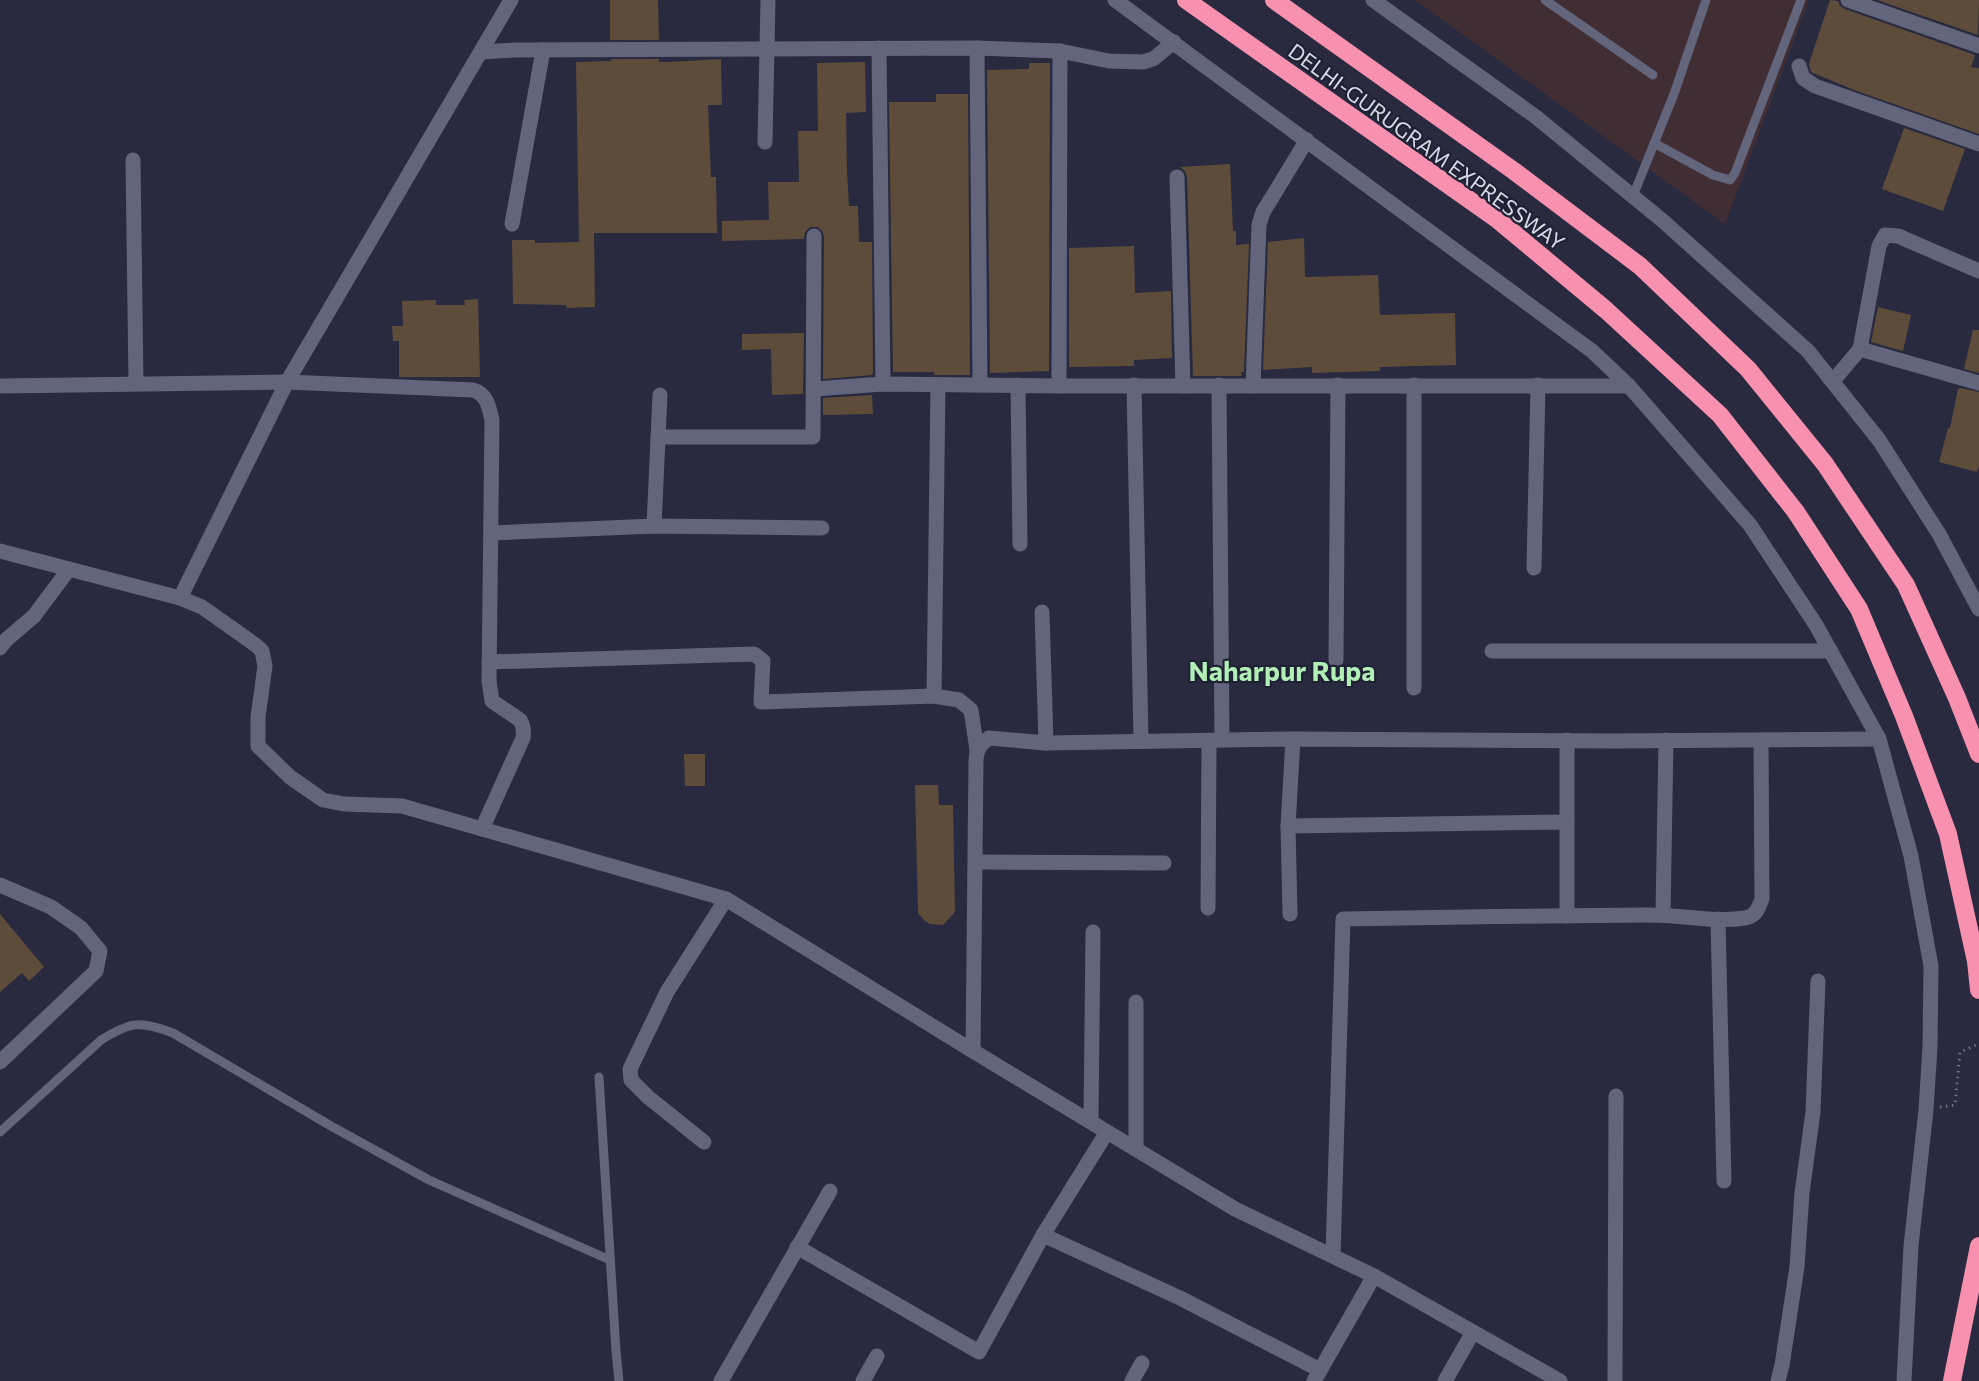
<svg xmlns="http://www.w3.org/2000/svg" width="1979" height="1381" font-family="Commissioner,sans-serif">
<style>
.commercial{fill:#412e35}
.building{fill:#5e4c3a}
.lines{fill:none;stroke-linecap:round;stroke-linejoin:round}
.path{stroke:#6f7082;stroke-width:3;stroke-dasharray:1.5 4.5;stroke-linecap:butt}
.service{stroke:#63657d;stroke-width:9}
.minor{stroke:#63657d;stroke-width:15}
.secondary{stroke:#63657d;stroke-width:15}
.motorway{stroke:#f891af;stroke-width:18}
.labels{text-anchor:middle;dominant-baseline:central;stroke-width:4.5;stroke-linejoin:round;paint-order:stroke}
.street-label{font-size:21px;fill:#d8dae7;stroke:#1f2134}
.district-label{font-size:27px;font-weight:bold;fill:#b1efb6;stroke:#1f2134}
</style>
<rect width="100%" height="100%" fill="#292a3f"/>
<polygon class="commercial" points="1415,0 1809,0 1725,224"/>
<g class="building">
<polygon points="610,0 658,0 659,40 610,40"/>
<polygon points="1830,0 1838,1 1840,6 1845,9 1975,55 1971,67 1979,68 1979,134 1854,90 1811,72 1809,64"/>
<polygon points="1877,0 1979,0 1978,35"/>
<polygon points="611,59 659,59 659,62 669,62 721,59 722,105 708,105 711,177 716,177 717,233 594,233 595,307 567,308 566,305 513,304 512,240 535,240 535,243 579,242 576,62 611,61"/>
<polygon points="865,62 866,112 846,113 847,172 849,206 858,206 859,242 872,242 873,372 872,375 823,379 824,236 822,231 818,227 810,227 805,232 804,239 722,241 722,221 769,220 768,182 799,182 798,131 818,131 817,63"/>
<polygon points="1029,63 1050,63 1049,371 990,373 987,70 1029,69"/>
<polygon points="936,94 968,94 970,375 934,375 934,372 893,372 889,102 936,102"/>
<polygon points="1904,128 1965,149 1943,211 1882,189"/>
<polygon points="1230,164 1233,231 1236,231 1236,245 1249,244 1244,372 1241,372 1242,376 1193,376 1187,177 1185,171 1180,167"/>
<polygon points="1304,238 1305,277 1378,275 1380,315 1455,313 1456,365 1380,367 1380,371 1312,373 1312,367 1263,370 1268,242"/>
<polygon points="1134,246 1135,293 1171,291 1172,358 1134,360 1134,366 1069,367 1069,248"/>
<polygon points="478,299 480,377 399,377 399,341 393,341 392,326 403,326 402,301 436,300 436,305 465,305 464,300"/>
<polygon points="1878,307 1911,315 1903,351 1871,342"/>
<polygon points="1973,330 1979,330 1979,373 1964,369"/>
<polygon points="804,333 803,394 772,395 771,349 742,350 742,334"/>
<polygon points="1960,388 1979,392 1979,465 1977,472 1939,462 1948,428 1950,428 1958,389"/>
<polygon points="872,395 873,414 823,415 823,398"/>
<polygon points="684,754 705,754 705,786 685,786"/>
<polygon points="915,785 938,785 939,805 953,805 955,912 943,925 930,924 924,920 918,913"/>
<polygon points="0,914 44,967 29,981 22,973 0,992"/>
</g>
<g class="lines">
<polyline class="path" points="1940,1107 1955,1105 1960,1052 1979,1044"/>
<g class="service">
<polyline points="1545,0 1653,75"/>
<polyline points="1654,143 1713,175 1730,180 1735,173 1801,0"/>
<polyline points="1633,196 1674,94 1706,0"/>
<polyline points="599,1077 616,1351 619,1381"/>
<path d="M0,1132L101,1040C130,1022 140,1020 173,1033L331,1126L429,1180L610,1260"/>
</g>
<g class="minor">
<polyline points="1848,0 1979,46"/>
<polyline points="879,48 883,384"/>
<polyline points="977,48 980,385"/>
<polyline points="482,52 515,50 977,48 1060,51 1109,61 1143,62 1153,59 1174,42"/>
<polyline points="1799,66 1803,78 1815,86 1979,144"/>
<polyline points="765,142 768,0"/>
<polyline points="133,160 136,383"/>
<polyline points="1177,177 1183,386"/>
<polyline points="512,224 543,50"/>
<polyline points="1860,349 1979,383"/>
<polyline points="1833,381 1860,349 1879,246 1885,235 1898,236 1979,271"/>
<polyline points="1018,385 1020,544"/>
<polyline points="1134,385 1141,741"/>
<polyline points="1219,385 1222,740"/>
<polyline points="1414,385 1414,688"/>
<path d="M0,386L287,382L473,390C487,394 489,407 492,420L489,681L492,701L520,720C524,726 524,731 523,738L482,829"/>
<polyline points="1059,386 1060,51"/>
<polyline points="1253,386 1259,225 1263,212 1307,140"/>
<polyline points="814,389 883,384 1059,386 1629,386"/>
<polyline points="658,437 813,437 814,236"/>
<polyline points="654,526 660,395"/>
<polyline points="491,533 654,526 822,528"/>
<polyline points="0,551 180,598 202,607 257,646 262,651 265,666 258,717 258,746 290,777 323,800 344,804 402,806 726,899 973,1051 1235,1209 1374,1276 1560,1381"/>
<polyline points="1534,568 1538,385"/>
<polyline points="180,598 287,382 511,0"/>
<polyline points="1042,612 1046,743"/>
<polyline points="0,648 7,639 34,616 69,569"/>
<polyline points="1492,651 1831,651"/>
<polyline points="1336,660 1338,385"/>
<polyline points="489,662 754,654 763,661 761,702 934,696 959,700 971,710 977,750"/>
<polyline points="934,696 938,385"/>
<polyline points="1567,740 1567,916"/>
<polyline points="1288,826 1567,822"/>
<polyline points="976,862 1164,863"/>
<polyline points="0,885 51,907 81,928 100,951 96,971 0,1062"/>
<polyline points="1208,908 1209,741"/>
<polyline points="1290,914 1288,826 1293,739"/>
<polyline points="1663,915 1666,740"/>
<polyline points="1718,919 1724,1181"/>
<polyline points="1136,1002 1136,1149"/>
<path d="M973,1051L976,760C977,749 980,744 989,738L1046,743L1293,739L1614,741L1879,739"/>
<polyline points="1091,1121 1093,932"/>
<polyline points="704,1142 648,1097 631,1080 630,1069 667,992 726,899"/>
<polyline points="1043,1235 1180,1298 1320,1370"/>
<polyline points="797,1247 979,1352 1043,1235 1107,1132"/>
<path d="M1333,1256L1343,919C1444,917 1544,916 1645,915C1678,914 1713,923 1745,918C1757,916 1758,908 1762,899L1761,740"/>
<polyline points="721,1381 830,1191"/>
<polyline points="863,1381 877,1356"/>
<polyline points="1132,1381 1142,1363"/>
<polyline points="1314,1381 1374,1276"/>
<polyline points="1445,1381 1473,1332"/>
<polyline points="1615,1381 1616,1096"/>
<polyline points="1778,1381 1782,1365 1797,1267 1802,1193 1813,1112 1818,981"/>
</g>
<g class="secondary">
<polyline points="1115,0 1592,351 1629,386 1750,525 1816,625 1879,739 1911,856 1931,966 1930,1047 1926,1110 1911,1246 1904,1381"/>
<polyline points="1373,0 1536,117 1663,221 1808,351 1879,440 1939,534 1979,609"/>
</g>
<g class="motorway">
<polyline points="1186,0 1498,220 1606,310 1720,415 1796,512 1859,609 1904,716 1948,834 1976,961 1979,990"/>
<polyline points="1274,0 1514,171 1640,266 1748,369 1825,464 1906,585 1957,698 1979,754"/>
<polyline points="1952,1381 1979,1246"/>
</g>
</g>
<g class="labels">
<g class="street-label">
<text transform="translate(1427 146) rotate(36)">DELHI-GURUGRAM EXPRESSWAY</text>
</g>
<g class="district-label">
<text x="1282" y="670">Naharpur Rupa</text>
</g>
</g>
</svg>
